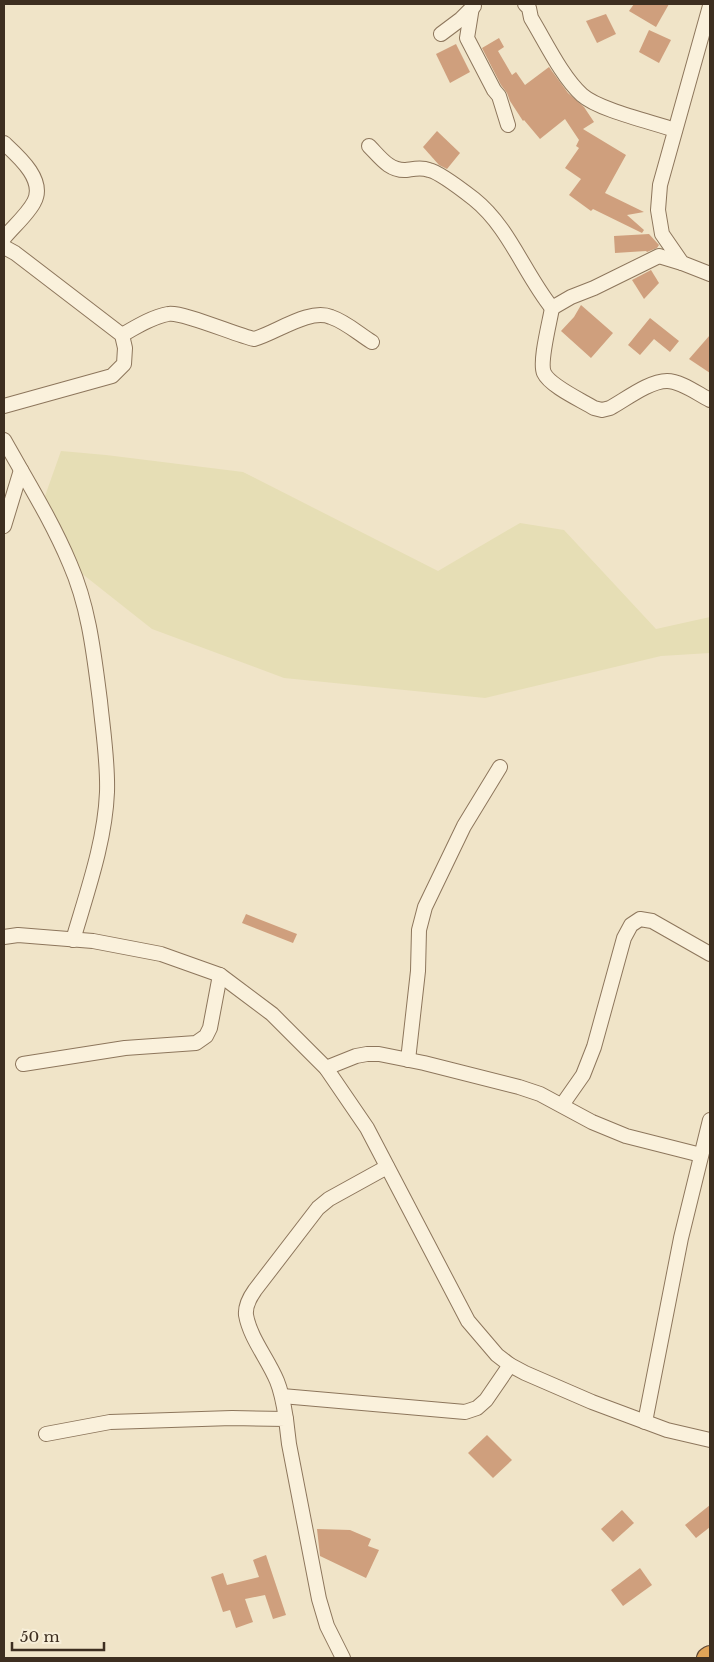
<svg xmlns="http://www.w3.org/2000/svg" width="714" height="1662" font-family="'Libre Baskerville',serif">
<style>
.farmland{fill:#e6deb5}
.building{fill:#cf9f7d}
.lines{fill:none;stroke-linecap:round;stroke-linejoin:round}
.minor-casing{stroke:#8d765c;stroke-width:16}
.highway-casing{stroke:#5b4430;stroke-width:22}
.minor{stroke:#faf1dc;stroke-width:14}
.highway{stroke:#e0a458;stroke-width:20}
</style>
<rect width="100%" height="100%" fill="#f0e4c8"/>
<polygon class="farmland" points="61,451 106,455 243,472 438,571 520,523 564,530 656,629 710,617 710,653 661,656 485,698 284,678 152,629 71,565 52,526 45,496"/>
<g class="building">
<polygon points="634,4 669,4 656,27 629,11"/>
<polygon points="606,14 616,34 597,43 586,21"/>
<polygon points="649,30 671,40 659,63 639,52"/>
<polygon points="499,38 504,47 498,51 512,75 516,72 525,85 549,67 568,93 584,107 594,122 583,129 626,155 605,193 644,212 627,215 644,230 642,233 593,209 591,211 569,195 581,179 565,168 579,148 576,146 579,140 565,119 540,139 524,120 523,121 510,101 507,93 501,85 482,48"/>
<polygon points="456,44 470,72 450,83 436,54"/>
<polygon points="437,131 460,153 447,169 439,165 423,147"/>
<polygon points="649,234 659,245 657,248 647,252 646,251 615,253 614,236"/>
<polygon points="651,270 659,283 644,299 632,280"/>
<polygon points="581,305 613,333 591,358 561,331 574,317"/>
<polygon points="650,318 679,341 670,352 654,339 640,355 628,345"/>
<polygon points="710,335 710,373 689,359"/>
<polygon points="246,914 297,934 293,943 242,923"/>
<polygon points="487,1435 512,1460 493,1478 468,1453"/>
<polygon points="710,1505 710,1527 696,1538 685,1525"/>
<polygon points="622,1510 634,1523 613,1542 601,1529"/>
<polygon points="317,1529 350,1530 371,1539 368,1546 379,1550 366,1578 320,1556"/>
<polygon points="266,1555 286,1615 273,1619 265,1595 245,1599 253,1622 236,1628 230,1610 223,1612 211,1577 223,1573 227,1585 259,1577 253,1560"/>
<polygon points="640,1568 652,1585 623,1606 611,1590"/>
</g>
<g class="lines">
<g class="minor-casing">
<g id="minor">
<path d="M525,4L529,8L531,18C545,41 562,77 582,95C599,110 652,122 675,130"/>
<polyline points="710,6 660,185 658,210 662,234 682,263 710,274"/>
<polyline points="472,7 467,38 494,90 499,96 508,125"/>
<polyline points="441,34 461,19 474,6"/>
<path d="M4,143C18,156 46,180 34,202C28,214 13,227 4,238"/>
<path d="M369,146C380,157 389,171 406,170C414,169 421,167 429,170C439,172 465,192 474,199C509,227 524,273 552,308L571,297L594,288L659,256L682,263"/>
<polyline points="4,247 15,253 122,335 125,348 124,364 112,376 4,406"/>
<path d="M552,308C550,321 539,362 544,373C550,386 581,400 594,408L602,410L610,408C625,400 649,381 667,381C681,381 698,394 710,400"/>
<path d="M122,335C136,327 152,317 168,314C181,311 236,335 254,339C276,333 309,308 331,317C346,322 359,334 372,342"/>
<path d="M4,440C27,481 52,521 70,564C89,607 94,655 100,701C103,731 108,762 107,792C105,842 87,892 73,940"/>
<polyline points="4,526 21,470"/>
<polyline points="4,937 18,935 93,941 161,954 220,975 272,1014 326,1068 367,1128 468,1321 497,1355 510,1365 525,1373 592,1402 667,1430 710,1440"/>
<polyline points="408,1060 418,971 419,930 425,907 464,826 500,767"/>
<polyline points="23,1064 125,1048 196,1043 206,1036 210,1028 220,975"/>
<polyline points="326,1068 356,1056 367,1054 379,1054 424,1063 519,1087 540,1094 592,1122 626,1136 701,1155"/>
<polyline points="562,1105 583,1075 594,1047 624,938 631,925 640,919 652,921 710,954"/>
<polyline points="282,1396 465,1412 477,1408 486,1400 510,1365"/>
<path d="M286,1419C284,1406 282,1393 277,1381C268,1359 250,1338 246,1315C245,1305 250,1297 255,1290L318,1208L329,1199L387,1167"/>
<polyline points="645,1422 681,1238 710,1120"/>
<polyline points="46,1434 110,1422 232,1418 286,1419 289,1444 319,1599 327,1626 343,1658"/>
</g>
</g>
<g class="highway-casing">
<polyline id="highway" points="707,1658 710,1656"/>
</g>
<use href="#minor" class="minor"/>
<use href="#highway" class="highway"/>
</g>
<rect width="714" height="1662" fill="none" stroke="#3d2e20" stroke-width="10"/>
<path d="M12 1642v8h92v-8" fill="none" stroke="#3d2e20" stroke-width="2.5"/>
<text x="20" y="1642" font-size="15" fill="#3d2e20" stroke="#f7eed8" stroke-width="4" paint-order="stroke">50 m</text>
</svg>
